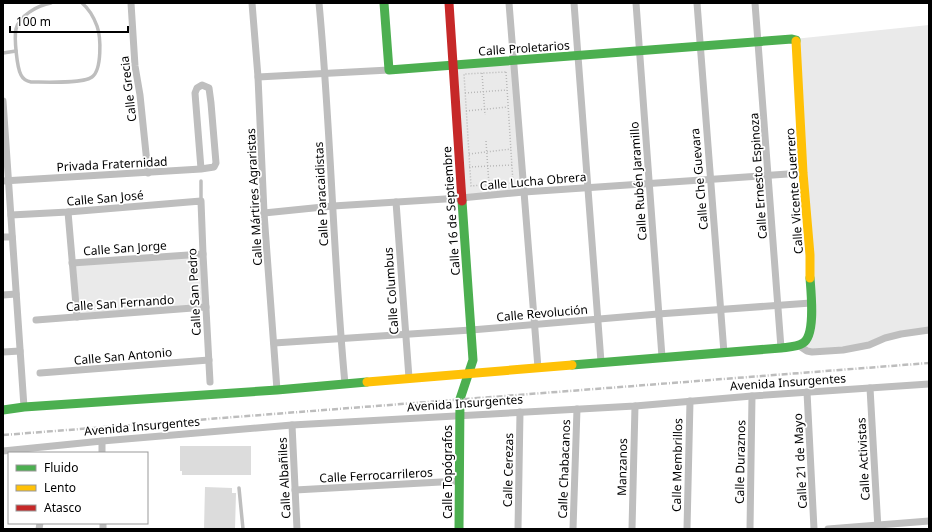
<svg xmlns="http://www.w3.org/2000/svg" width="932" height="532" font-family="'Noto Sans',sans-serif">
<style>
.green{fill:#eaeaea}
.building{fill:#dcdcdc}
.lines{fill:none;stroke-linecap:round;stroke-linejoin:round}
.path{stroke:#b8b8b8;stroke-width:1.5;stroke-dasharray:1 2;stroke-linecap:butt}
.lane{stroke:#bebebe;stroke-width:3.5}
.street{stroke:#bebebe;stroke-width:7}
.fast{stroke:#4caf50;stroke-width:9}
.slow{stroke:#ffc107;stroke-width:9}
.jam{stroke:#c62828;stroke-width:9}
.rail{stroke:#bdbdbd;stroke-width:2.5;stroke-dasharray:6 2 1 2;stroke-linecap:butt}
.labels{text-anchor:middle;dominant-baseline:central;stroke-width:3.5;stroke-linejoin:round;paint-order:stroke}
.street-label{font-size:12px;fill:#000;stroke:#fff}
</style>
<rect width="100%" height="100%" fill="#fff"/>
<g class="green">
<polygon points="929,25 929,330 869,345 812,352 798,345 810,330 794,39"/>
<polygon points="513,61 524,192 461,198 453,65"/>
<polygon points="203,254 206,307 77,317 72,263"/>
</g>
<g class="building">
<polygon points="180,446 251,446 251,475 182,475 182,471 180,471"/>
<polygon points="205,487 232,488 232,493 236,493 235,529 204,529"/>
</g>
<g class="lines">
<g class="path">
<polygon points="506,72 513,183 471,186 464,74"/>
<polyline points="482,73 485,115"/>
<polyline points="465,93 507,90"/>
<polyline points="466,111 508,107"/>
<polyline points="486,141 489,185"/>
<polyline points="469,154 511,149"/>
<polyline points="469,167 512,165"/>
</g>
<g class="lane">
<path d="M51,3C38,5 19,16 16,29C14,38 17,68 21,75C23,79 26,81 31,82C44,82 82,84 92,77C102,70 101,37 97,26C94,18 88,8 82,3"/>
<polyline points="3,53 16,51"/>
<polyline points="201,181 201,201"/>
<polyline points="239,488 243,529"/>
</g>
<g class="street">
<polyline points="131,3 135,66 140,95 148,173"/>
<polyline points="252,3 258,77 264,213 277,390"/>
<path d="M319,3C331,130 333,257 345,384"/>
<polyline points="509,3 538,368"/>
<polyline points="574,3 601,362"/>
<polyline points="636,3 662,357"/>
<polyline points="697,3 724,353"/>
<polyline points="755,3 781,348"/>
<polyline points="258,77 389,70"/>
<polyline points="3,101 24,407"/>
<polyline points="3,181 201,169 214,167 216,163 211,103 209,88 202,85 197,88 195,93 201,169"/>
<polyline points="396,202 409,378"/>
<polyline points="68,212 77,317"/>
<polyline points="264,213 333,206 461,198 524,192 803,173"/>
<polyline points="11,215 68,212 201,201 203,254 210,382"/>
<polyline points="3,237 12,237"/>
<polyline points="72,263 203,254"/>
<polyline points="3,295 16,294"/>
<polyline points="36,320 206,307"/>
<polyline points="274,343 471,330 658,314 811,303"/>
<polyline points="798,345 807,351 812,352 843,350 869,345 885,338 901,334 929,330"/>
<polyline points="3,352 20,351"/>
<polyline points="40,373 209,360"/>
<polyline points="870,388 878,529"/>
<polyline points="807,392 814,529"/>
<polyline points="292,425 297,529"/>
<polyline points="102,441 102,453"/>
<polyline points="3,451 102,441 292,425 635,406 752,396 929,384"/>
<polyline points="295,490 459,481"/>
<polyline points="103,523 103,529"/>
<polyline points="39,529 40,523"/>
<polyline points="518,529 520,412"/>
<polyline points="573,529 577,409"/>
<polyline points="632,529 635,406"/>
<polyline points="687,529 690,401"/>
<polyline points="750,529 752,396"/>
<polyline points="828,529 929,521"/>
</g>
<g class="fast">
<polyline points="384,3 389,70 792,39 796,40 796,41"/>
<path d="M572,365L781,348C788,347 797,347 803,343C816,335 811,293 810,278"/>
<polyline points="3,410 24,407 277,390 367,382"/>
<polyline points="459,529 460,399 473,360 462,201"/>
</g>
<g class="slow">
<polyline points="796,41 803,173 810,255 810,278"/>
<polyline points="367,382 572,365"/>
</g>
<polyline class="jam" points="449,3 462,201"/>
<polyline class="rail" points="3,435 929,363"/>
</g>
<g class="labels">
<g class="street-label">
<text transform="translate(524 48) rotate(-4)">Calle Proletarios</text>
<text transform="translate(128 89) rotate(-97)">Calle Grecia</text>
<text transform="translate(112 164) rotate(-3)">Privada Fraternidad</text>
<text transform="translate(758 176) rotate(-94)">Calle Ernesto Espinoza</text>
<text transform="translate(699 179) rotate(-95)">Calle Che Guevara</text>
<text transform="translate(533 181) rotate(-5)">Calle Lucha Obrera</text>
<text transform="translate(638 181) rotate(-94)">Calle Rubén Jaramillo</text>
<text transform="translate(794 191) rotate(-94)">Calle Vicente Guerrero</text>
<text transform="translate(321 194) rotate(-93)">Calle Paracaidistas</text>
<text transform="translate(254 197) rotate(-93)">Calle Mártires Agraristas</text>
<text transform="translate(105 198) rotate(-5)">Calle San José</text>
<text transform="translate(451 211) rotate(-94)">Calle 16 de Septiembre</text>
<text transform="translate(125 248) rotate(-4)">Calle San Jorge</text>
<text transform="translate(391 291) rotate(-94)">Calle Columbus</text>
<text transform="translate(194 292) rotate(-93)">Calle San Pedro</text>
<text transform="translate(120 303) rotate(-4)">Calle San Fernando</text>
<text transform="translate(542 313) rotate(-5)">Calle Revolución</text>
<text transform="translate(123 356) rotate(-5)">Calle San Antonio</text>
<text transform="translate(788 382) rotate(-4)">Avenida Insurgentes</text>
<text transform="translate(465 403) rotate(-4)">Avenida Insurgentes</text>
<text transform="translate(142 426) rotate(-5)">Avenida Insurgentes</text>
<text transform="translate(863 459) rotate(-93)">Calle Activistas</text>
<text transform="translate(800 461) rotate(-93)">Calle 21 de Mayo</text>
<text transform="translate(740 462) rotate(-89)">Calle Duraznos</text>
<text transform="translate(677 465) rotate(-89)">Calle Membrillos</text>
<text transform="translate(622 467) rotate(-89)">Manzanos</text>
<text transform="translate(564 469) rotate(-88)">Calle Chabacanos</text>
<text transform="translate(508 470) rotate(-89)">Calle Cerezas</text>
<text transform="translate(447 472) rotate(-90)">Calle Topógrafos</text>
<text transform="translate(376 475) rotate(-3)">Calle Ferrocarrileros</text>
<text transform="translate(284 478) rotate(-93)">Calle Albañiles</text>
</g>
</g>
<rect width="932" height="532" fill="none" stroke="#000000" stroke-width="8"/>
<rect x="8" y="452" width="140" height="72" fill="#ffffff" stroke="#999999"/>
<rect x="16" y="465" width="20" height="6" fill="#4caf50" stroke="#999999"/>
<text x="44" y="472" font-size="12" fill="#000000">Fluido</text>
<rect x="16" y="485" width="20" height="6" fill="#ffc107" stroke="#999999"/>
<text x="44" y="492" font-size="12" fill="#000000">Lento</text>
<rect x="16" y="505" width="20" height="6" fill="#c62828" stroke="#999999"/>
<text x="44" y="512" font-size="12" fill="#000000">Atasco</text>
<path d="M10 26v6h118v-6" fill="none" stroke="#000000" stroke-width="2"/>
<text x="16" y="26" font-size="12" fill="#000000" stroke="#ffffff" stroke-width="3" paint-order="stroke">100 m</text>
</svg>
